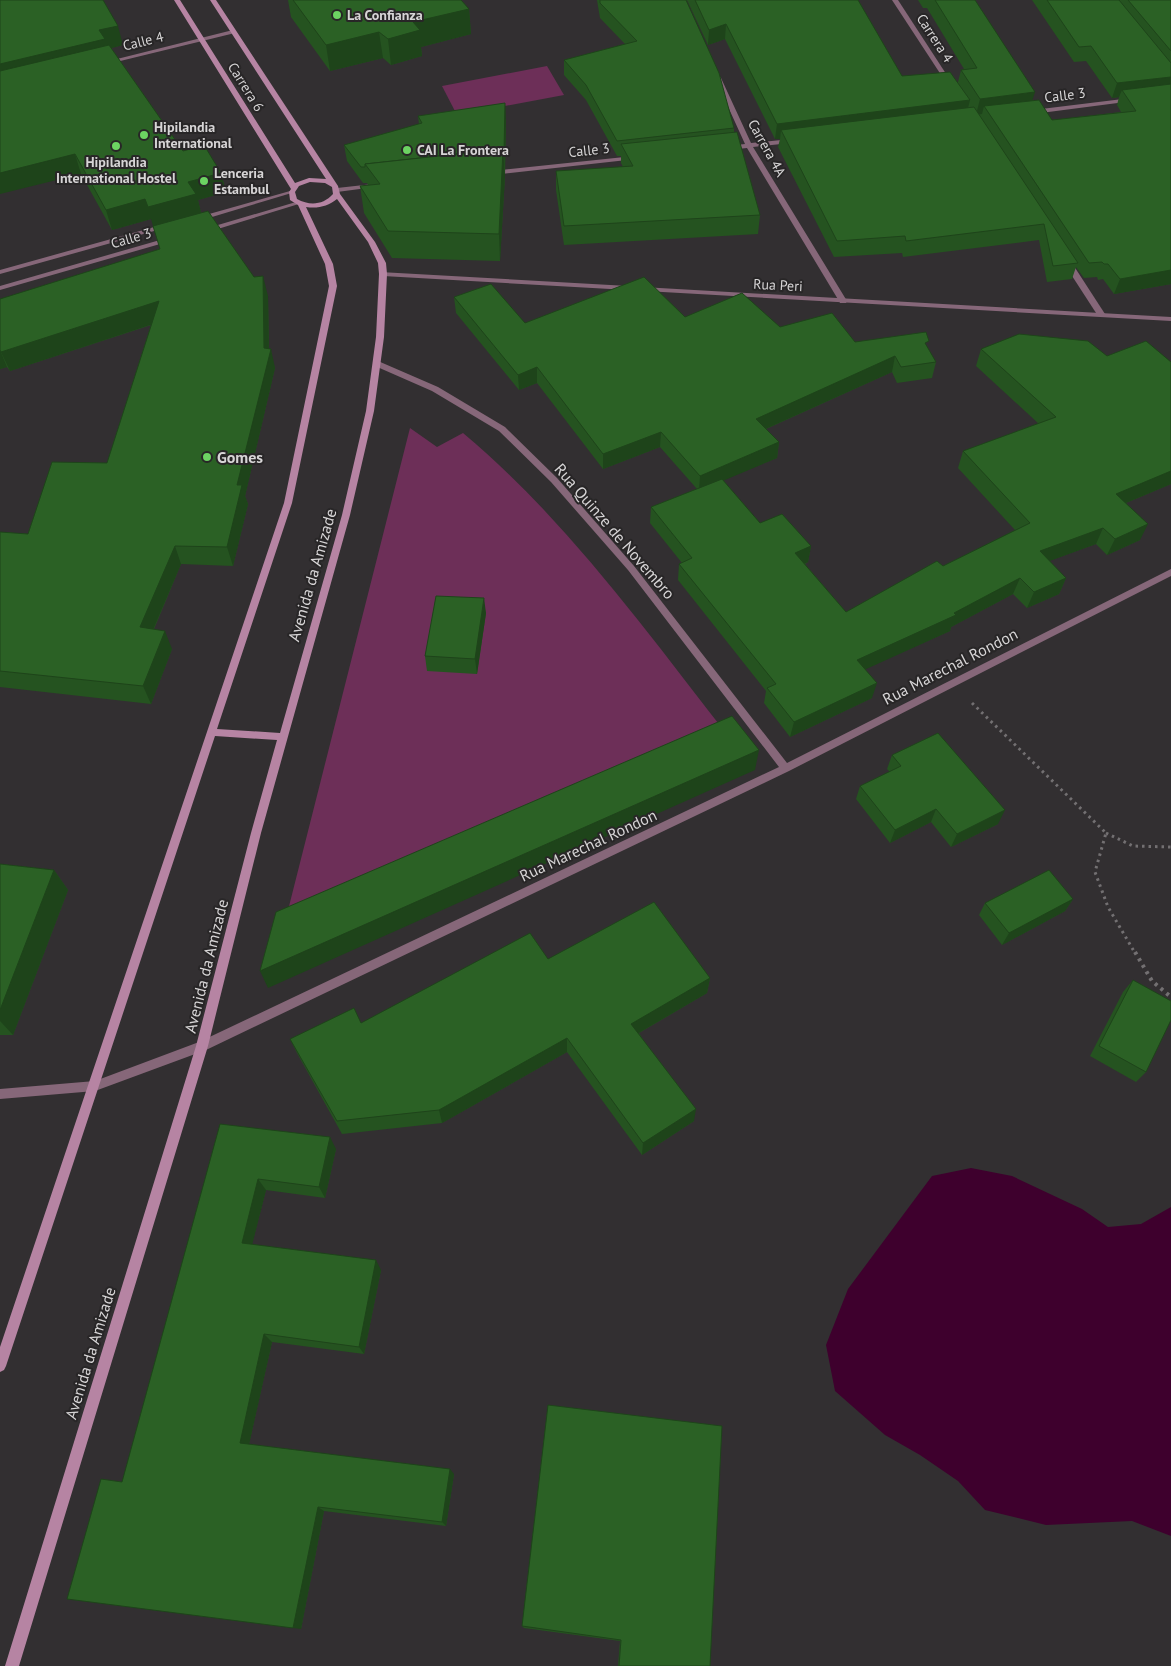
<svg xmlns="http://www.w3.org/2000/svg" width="1171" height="1666" font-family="'PT Sans',sans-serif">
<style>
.green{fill:#6d2f58}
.water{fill:#3e002d}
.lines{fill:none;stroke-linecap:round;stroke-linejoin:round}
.path-far1{stroke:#737072;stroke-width:3;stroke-dasharray:2.5 4;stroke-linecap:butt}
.path{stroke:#737072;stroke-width:4;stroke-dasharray:3 4.5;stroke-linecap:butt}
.pedestrian{fill:#866779;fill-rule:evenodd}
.minor{fill:#866779;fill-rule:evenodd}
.tertiary{fill:#866779;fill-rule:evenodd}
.secondary{fill:#b684a3;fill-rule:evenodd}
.wall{fill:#255320}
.shaded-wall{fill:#1e441a}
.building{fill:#2b6125;stroke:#1e441a}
.poi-dot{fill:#6cd362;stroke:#282627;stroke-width:2}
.labels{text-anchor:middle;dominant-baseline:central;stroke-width:4;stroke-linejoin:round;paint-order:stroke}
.far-poi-label{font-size:14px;font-weight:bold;fill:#d7d5d6;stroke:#282627;text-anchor:start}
.far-street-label{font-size:14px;fill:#d7d5d6;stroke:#282627}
.poi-label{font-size:16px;font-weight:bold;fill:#d7d5d6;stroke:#282627;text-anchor:start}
.street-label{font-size:16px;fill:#d7d5d6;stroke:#282627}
</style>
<rect width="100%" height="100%" fill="#322f31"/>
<g class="green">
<polygon points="547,66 564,95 457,115 442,86"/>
<path d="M410,428L437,447L463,433C566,519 646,631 729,737L283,930Z"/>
</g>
<polygon class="water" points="971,1168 1012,1176 1082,1209 1108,1227 1141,1224 1171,1207 1171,1536 1132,1521 1046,1525 985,1510 958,1481 920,1455 885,1435 835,1391 826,1345 848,1289 932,1176"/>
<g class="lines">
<g class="path-far1">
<polyline points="972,703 1106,833 1095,872 1108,907 1135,953"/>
<polyline points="1106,833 1133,846 1171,847"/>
</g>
<polyline class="path" points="1135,952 1152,981 1171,997"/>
<g class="pedestrian">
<polygon points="380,272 628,286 632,288 628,290 383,276 379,274"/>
<polygon points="642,287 1171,317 1171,321 645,291 641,289"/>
</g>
<g class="minor">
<polygon points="892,0 898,0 952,83 951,84 947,84"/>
<polygon points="233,30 235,31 235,33 108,64 105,62"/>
<polygon points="718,76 721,78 751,143 791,139 794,141 791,143 753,147 847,301 846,303 840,303 839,301 747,148 728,150 725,148 728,146 745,144 715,78"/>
<polygon points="1131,98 1133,99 1133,101 1033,114 1030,112 1033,110"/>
<polygon points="634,156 636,157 636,159 492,175 489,173 492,171"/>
<polygon points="373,184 376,186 375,187 337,192 334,190 337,188"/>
<polygon points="1064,260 1070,260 1105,314 1104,316 1098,316 1063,262"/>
<polygon points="378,361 438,387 505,427 557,478 634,566 787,763 1171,569 1171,576 789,771 206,1050 95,1091 0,1099 0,1089 95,1081 199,1042 779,767 628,570 551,482 499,431 432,391 375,366 375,362"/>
</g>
<g class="tertiary">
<polygon points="290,191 295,192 202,220 195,218"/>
<polygon points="296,202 302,203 208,232 201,230"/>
<polygon points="165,224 172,226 0,274 0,270"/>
<polygon points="167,238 170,238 174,240 0,290 0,286"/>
</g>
<path class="secondary" d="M174,0H180L295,183L309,178L326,179L210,0H216L338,186L340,194L375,242L386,263L387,274L384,337L374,411L350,515L261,833L208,1046L19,1666H5L196,1046L251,833L277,740L215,736L6,1366L4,1370L0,1372V1347L284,503L329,286L325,264L298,205L290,200L289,192L291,189ZM310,182L325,183L332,187L333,194C323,205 310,206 297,199L295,192L299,186ZM337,199L368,242L378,263L379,274L376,337L366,411L342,515L280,733L217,729L292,503L337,286L333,264L306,207C318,209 328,206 337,199Z"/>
</g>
<g class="wall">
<polygon points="0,0 123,45 111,48 183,151 221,173 226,192 198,200 201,213 254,277 268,296 269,349 275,368 245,496 248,504 233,566 181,564 154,629 172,649 151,704 0,687 0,532 28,534 107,463 151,325 10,371 7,367 0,369 0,299 160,249 163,224 151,219 112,230 81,174"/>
<polygon points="288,0 461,0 469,9 471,34 421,47 422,56 391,65 383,58 330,71 291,17"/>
<polygon points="597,0 686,0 734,128 734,132 760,215 758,234 564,245 556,190 556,171 623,167 621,163 621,156 617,156 586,100 564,75 564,60 625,44 600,18"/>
<polygon points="687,0 858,0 902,76 958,82 961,70 964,69 927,8 923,8 918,0 975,0 1033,101 1052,120 1121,112 1117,105 1119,97 1112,98 1086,61 1074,62 1032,0 1171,0 1171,284 1114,294 1103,279 1098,280 1097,277 1084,278 1076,267 1072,279 1047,282 1039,240 903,257 902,253 834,257 778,147 780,139 775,139 725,39 708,45"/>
<polygon points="418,116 506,120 505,176 500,261 392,258 364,213 360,186 368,185 367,183 363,183 347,161 344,145 419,124"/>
<polygon points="454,297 525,323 685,317 780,327 855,342 927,347 936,362 932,378 897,383 892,372 766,429 779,442 777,458 723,480 760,523 811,546 808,562 805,564 846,612 943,566 1015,530 958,468 963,451 1039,424 976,366 981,349 1107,356 1171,362 1171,484 1126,503 1140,540 1107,555 1096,544 1049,561 1066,578 1059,594 1027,608 1013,594 951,627 950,631 865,669 872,698 790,737 764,703 766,691 678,580 679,564 682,563 650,523 651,507 697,489 660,447 603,469 537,383 519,390 456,313"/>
<polygon points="486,613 477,674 427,671 425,656"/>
<polygon points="892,755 998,824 951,847 931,822 890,843 856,799 860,786 890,772 887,769"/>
<polygon points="0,864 54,870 68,890 13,1035 0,1035"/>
<polygon points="1073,899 1065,911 1002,945 979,915 985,903"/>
<polygon points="548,959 710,978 707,993 639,1033 694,1121 642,1155 567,1052 442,1123 342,1134 297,1053 290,1039 361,1023"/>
<polygon points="1133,980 1146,1072 1136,1082 1090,1056 1123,992"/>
<polygon points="220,1124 336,1149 325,1198 266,1190 252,1244 381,1270 364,1354 272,1342 249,1444 454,1474 446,1526 324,1511 301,1629 122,1482"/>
<polygon points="548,1405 710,1666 618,1666 620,1641 524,1628 522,1626"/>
</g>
<g class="shaded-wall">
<polygon points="469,9 471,34 421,47 422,56 391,65 388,39 413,22"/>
<polygon points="726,24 725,39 708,45 709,30"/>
<polygon points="118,26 123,45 108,49 0,85 0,64 99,30"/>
<polygon points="379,32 383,58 330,71 326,45"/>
<polygon points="1171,77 1171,91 1122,90 1119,97 1112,98 1117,83"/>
<polygon points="1035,92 1030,108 984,106 982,114 976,115 980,99"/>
<polygon points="970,100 966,116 781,130 780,139 775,139 777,124"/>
<polygon points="505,103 506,120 505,168 504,152"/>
<polygon points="503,149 505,176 500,261 499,234"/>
<polygon points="75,154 81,174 0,194 0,173"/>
<polygon points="221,173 226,192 198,200 201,213 153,226 151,219 112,230 106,210 188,182"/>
<polygon points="1171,270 1171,284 1114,294 1120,279"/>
<polygon points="263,276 268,296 269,357 271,349 275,368 245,496 248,504 233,566 227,547 237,485 264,348"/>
<polygon points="159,301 165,320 10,371 1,352"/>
<polygon points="0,350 7,367 0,369"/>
<polygon points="895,356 892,372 754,434 756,419"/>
<polygon points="537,367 537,383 519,390 518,375"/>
<polygon points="661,432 660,447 603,469 603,454"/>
<polygon points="779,442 777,458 699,491 700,476"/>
<polygon points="1171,471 1171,484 1109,510 1116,494"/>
<polygon points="1148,524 1140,540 1107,555 1115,539"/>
<polygon points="1103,528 1096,544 1033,567 1040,551"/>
<polygon points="175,546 181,564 147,644 140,627"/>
<polygon points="811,546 808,562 792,569 795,553"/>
<polygon points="1020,578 1013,594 951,627 950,631 853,675 857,660 954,613"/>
<polygon points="1066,578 1059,594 1027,608 1034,592"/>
<polygon points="484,598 486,613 477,674 475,659"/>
<polygon points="165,631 172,649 151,704 143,686"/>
<polygon points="877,683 872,698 790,737 794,722"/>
<polygon points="759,750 755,770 268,988 260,971"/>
<polygon points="936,809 931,822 890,843 895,830"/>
<polygon points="1005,810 998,824 951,847 957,834"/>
<polygon points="54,870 68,890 13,1035 0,1021 0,1010"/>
<polygon points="1073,899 1065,911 1002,945 1009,933"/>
<polygon points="710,978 707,993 630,1038 631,1024"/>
<polygon points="567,1038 567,1052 442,1123 439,1110"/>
<polygon points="696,1109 694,1121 642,1155 643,1143"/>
<polygon points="330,1137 336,1149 325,1198 319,1187"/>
<polygon points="258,1179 266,1190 250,1253 242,1243"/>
<polygon points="376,1260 381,1270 364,1354 359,1347"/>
<polygon points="264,1334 272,1342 248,1449 240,1443"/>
<polygon points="450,1469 454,1474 446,1526 442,1522"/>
<polygon points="318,1507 324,1511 301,1629 293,1628"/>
</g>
<g class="building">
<polygon points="0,0 103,0 118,26 99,30 105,39 0,64"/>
<polygon points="293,0 461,0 469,9 413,22 420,30 388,39 379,32 326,45"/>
<polygon points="600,0 686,0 719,73 734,128 617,141 586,85 564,60 637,41 600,3"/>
<polygon points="695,0 858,0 902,76 950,72 970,100 777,124 726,24 709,30"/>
<polygon points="935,0 975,0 1035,92 980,99 961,70 977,68"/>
<polygon points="1047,0 1119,0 1171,63 1171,77 1117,83 1091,46 1079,47"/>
<polygon points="1128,0 1171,0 1171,51"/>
<polygon points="109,45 183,151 204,145 221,173 188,182 196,194 148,207 145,199 106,210 75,154 0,173 0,71"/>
<polygon points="1171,84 1171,270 1120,279 1108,264 1104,264 1102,262 1089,263 984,106 1039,100 1052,120 1136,111 1122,90"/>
<polygon points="505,103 504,152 503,152 503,149 365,164 365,167 361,167 344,145 422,123 418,116"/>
<polygon points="974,107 1078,263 1053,266 1044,224 906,241 905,236 837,241 781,130"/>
<polygon points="737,132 760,215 564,226 556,171 633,166 621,144"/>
<polygon points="503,149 499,234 388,231 360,186 380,184 365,164"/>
<polygon points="208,211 254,277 263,276 264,348 271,349 237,485 242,485 227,547 175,546 140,627 165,631 143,686 0,671 0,532 28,534 52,462 107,463 159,301 1,352 0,350 0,299 160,249 153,226"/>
<polygon points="644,277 685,317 742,293 780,327 832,313 855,342 926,332 929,341 925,343 936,362 901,367 895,356 756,419 779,442 700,476 661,432 603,454 537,367 518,375 454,297 491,284 525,323"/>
<polygon points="1019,334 1088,341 1107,356 1146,341 1171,362 1171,471 1116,494 1148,524 1115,539 1103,528 1040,551 1066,578 1034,592 1020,578 954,613 956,615 857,660 877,683 794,722 767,688 776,684 679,564 692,558 651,507 722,479 760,523 782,514 811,546 795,553 846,612 937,561 943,566 1030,523 963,451 1056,417 981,349"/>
<polygon points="436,596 484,598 475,659 425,656"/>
<polygon points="732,716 759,750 260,971 276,912"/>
<polygon points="938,733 1005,810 957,834 936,809 895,830 860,786 901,766 892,755"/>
<polygon points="0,864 54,870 0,1010"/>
<polygon points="1049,870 1073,899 1009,933 985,903"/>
<polygon points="654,902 710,978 631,1024 696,1109 643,1143 567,1038 439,1110 337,1121 290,1039 354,1008 361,1023 530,933 548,959"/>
<polygon points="1133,980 1171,1001 1171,1020 1146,1072 1099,1046"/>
<polygon points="220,1124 330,1137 319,1187 258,1179 242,1243 376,1260 359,1347 264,1334 240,1443 450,1469 442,1522 318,1507 293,1628 67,1599 101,1479 122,1482"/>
<polygon points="548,1405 722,1426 710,1666 619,1666 621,1640 522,1626"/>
</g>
<g class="poi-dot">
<circle cx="337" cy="15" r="5"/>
<circle cx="144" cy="135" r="5"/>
<circle cx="116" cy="146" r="5"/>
<circle cx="407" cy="150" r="5"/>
<circle cx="204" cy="181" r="5"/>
<circle cx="207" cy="457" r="5"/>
</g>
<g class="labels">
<g class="far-poi-label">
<text x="347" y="15">La Confianza</text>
<text x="154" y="127">Hipilandia<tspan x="154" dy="16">International</tspan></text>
<text x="417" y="150">CAI La Frontera</text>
<text x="116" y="162" text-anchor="middle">Hipilandia<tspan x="116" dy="16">International Hostel</tspan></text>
<text x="214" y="173">Lenceria<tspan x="214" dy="16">Estambul</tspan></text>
</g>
<g class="far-street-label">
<text transform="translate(935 38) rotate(57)">Carrera 4</text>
<text transform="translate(143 41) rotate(-14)">Calle 4</text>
<text transform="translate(246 87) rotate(58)">Carrera 6</text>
<text transform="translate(1065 95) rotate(-7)">Calle 3</text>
<text transform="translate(767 148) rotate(61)">Carrera 4A</text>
<text transform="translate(589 150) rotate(-6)">Calle 3</text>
<text transform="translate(131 238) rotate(-16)">Calle 3</text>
<text transform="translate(778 285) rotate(3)">Rua Peri</text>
</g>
<g class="poi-label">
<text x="217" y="457">Gomes</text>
</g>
<g class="street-label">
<text transform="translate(615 531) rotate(49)">Rua Quinze de Novembro</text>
<text transform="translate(312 575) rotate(-74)">Avenida da Amizade</text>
<text transform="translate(950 666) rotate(-27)">Rua Marechal Rondon</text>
<text transform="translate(588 845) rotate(-25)">Rua Marechal Rondon</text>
<text transform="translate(206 966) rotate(-76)">Avenida da Amizade</text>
<text transform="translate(90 1353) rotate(-73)">Avenida da Amizade</text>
</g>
</g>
</svg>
